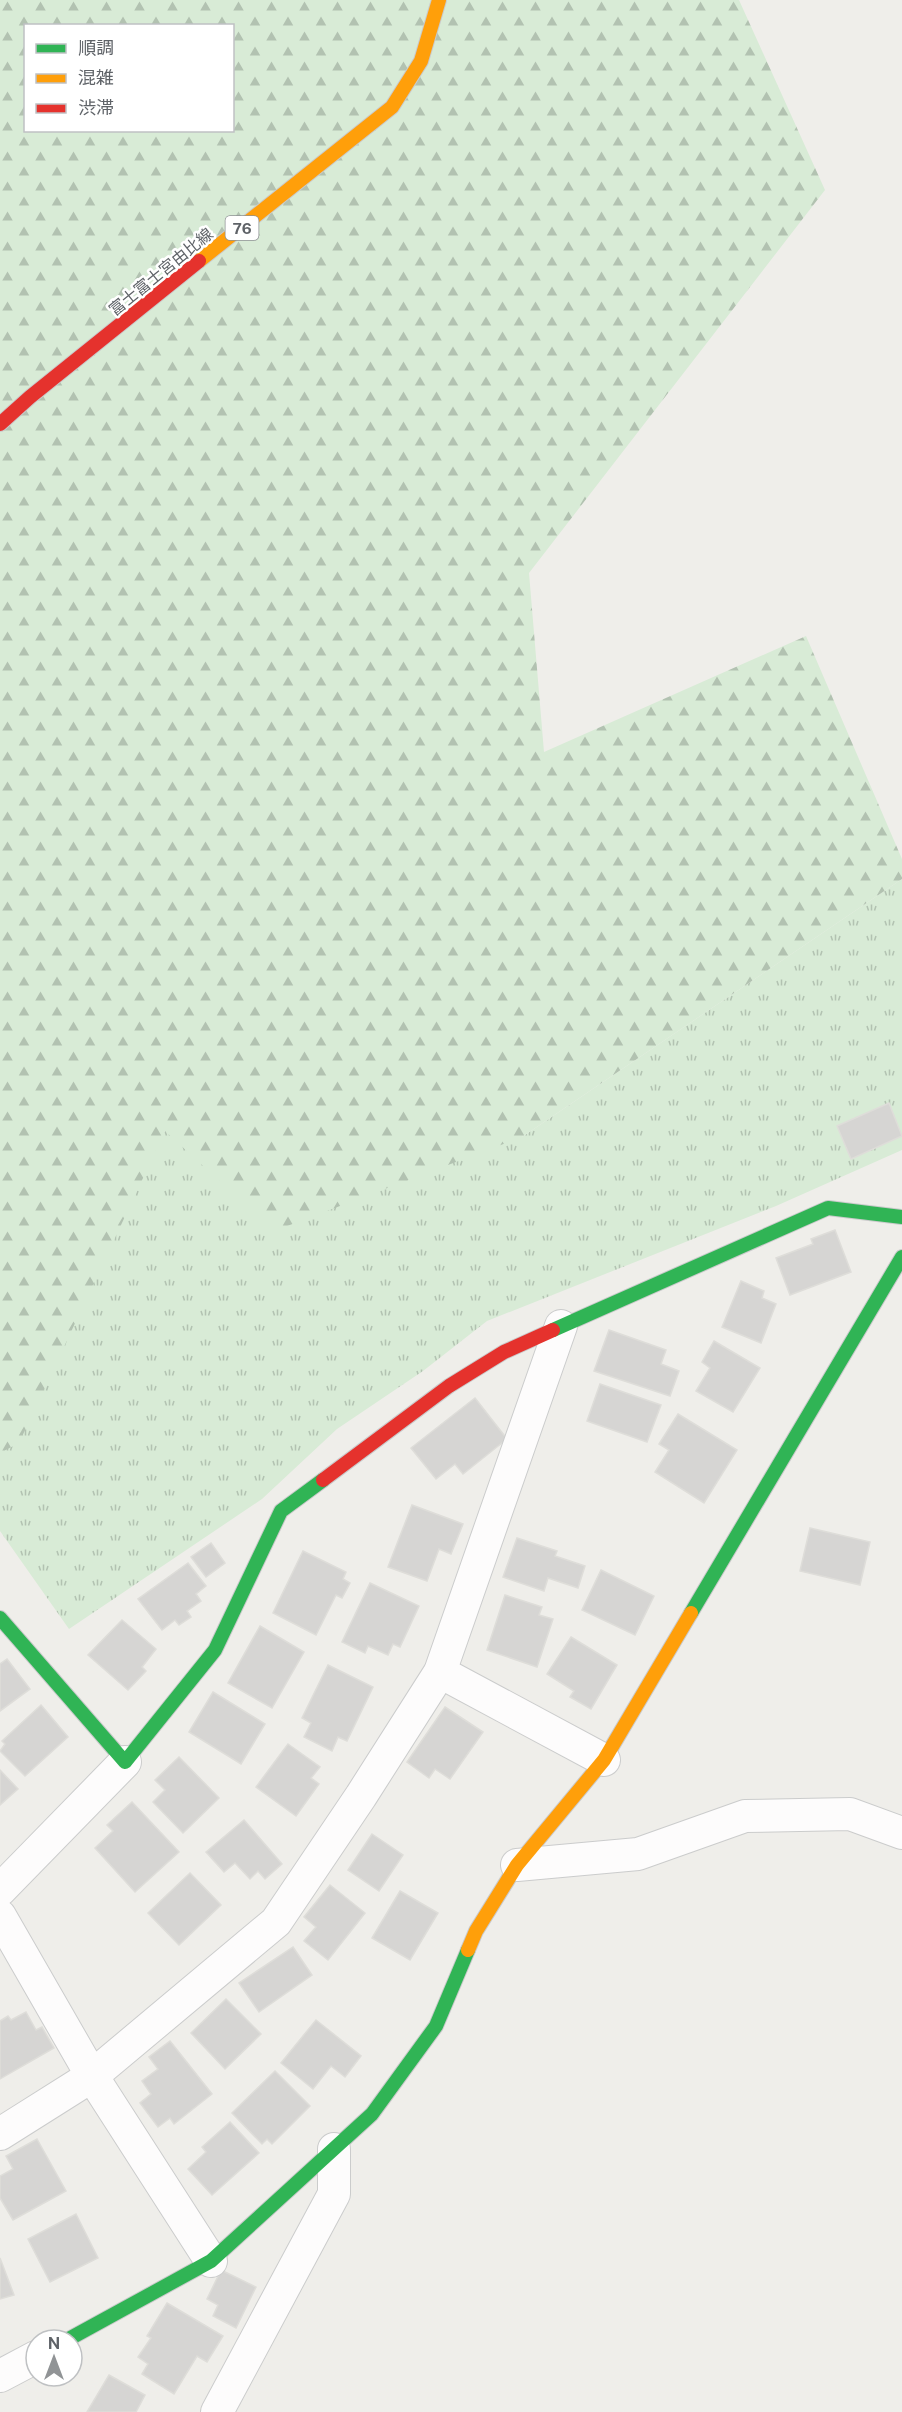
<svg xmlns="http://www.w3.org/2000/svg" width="902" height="2412" font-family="'Public Sans','Noto Sans JP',sans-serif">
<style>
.grass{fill:url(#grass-tufts)}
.forest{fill:url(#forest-firs);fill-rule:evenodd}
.building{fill:#d6d5d3;stroke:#deddd9;stroke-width:1.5}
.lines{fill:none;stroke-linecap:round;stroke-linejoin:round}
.street-casing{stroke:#cbcccc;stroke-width:34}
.fast-casing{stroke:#cacacb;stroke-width:16}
.slow-casing{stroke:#cacacb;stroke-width:16}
.jam-casing{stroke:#cacacb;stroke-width:16}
.street{stroke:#fdfcfc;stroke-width:32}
.fast{stroke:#30b455;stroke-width:14}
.slow{stroke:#ff9f0a;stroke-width:14}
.jam{stroke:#e5322d;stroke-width:14}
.labels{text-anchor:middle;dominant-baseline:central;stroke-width:5;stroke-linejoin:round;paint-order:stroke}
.shield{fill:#fff;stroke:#8f9295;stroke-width:1.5}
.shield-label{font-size:15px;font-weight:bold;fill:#5f6368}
.street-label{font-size:16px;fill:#5f6368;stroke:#fff}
</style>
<defs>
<pattern id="grass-tufts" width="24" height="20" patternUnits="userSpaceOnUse" patternTransform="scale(1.5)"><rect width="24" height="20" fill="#d8ebd6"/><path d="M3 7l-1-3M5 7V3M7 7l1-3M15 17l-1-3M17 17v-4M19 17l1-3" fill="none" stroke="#b2c2b1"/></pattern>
<pattern id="forest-firs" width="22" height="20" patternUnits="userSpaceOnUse" patternTransform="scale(1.5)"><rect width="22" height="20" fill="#d8ebd6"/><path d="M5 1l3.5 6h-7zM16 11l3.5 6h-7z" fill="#b2c2b1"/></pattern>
</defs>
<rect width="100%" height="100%" fill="#efeeea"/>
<polygon class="grass" points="902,879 902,1150 776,1206 487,1321 423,1371 337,1429 262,1499 69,1629 0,1531 0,1404 165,1131 522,1137"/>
<path class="forest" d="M0,0H739L825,190L529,573L544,752L806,636L902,859V879L522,1137L274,1231L165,1131L19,1443L0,1453ZM26,26H232V130H26Z"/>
<g class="building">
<polygon points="889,1103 902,1136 851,1159 837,1126"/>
<polygon points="835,1230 851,1272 790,1295 776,1258 813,1244 811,1239"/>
<polygon points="741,1281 764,1291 762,1298 776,1304 761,1343 722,1327"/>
<polygon points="609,1330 666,1350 661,1364 679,1371 670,1396 594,1371"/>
<polygon points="714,1341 760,1368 733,1412 696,1391 710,1368 702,1362"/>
<polygon points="600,1384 661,1405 647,1442 587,1421"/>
<polygon points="475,1398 507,1439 463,1474 455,1464 436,1479 411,1448"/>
<polygon points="678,1414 737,1450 704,1503 655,1472 669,1450 659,1444"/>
<polygon points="412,1505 463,1524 451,1554 439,1549 427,1581 388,1567"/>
<polygon points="810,1528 870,1542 860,1585 800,1571"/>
<polygon points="517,1538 557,1551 555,1556 585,1566 578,1588 548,1578 544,1591 503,1577"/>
<polygon points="211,1543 225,1563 206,1577 191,1557"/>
<polygon points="303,1551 346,1572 343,1579 350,1583 342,1598 336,1595 316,1635 273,1613"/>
<polygon points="188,1563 206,1586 196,1594 201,1601 187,1611 191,1617 179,1625 175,1620 162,1630 138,1599"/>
<polygon points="601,1570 654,1596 635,1635 582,1610"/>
<polygon points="370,1583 419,1606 400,1647 393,1644 388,1655 368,1646 365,1653 342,1642"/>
<polygon points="505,1595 542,1607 539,1615 553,1619 537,1667 487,1650"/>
<polygon points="122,1620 156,1649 142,1667 146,1671 128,1690 88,1655"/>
<polygon points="260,1626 304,1652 272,1708 228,1683"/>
<polygon points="571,1637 617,1665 591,1709 570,1697 574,1691 547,1674"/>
<polygon points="7,1659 30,1689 0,1711 0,1664"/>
<polygon points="328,1665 373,1687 347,1741 338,1737 332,1751 304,1737 311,1723 302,1718"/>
<polygon points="213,1692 265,1724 241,1764 189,1732"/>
<polygon points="41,1705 68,1737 25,1776 0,1751 5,1744 2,1741"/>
<polygon points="445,1707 483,1732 450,1779 435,1769 429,1778 407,1762"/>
<polygon points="288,1744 320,1767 311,1778 319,1784 296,1816 256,1787"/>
<polygon points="179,1757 219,1798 183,1833 153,1802 165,1790 155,1780"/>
<polygon points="0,1770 18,1789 0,1805"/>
<polygon points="132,1802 179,1852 135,1892 95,1848 113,1831 107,1825"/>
<polygon points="244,1820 282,1864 265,1879 258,1871 250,1879 235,1863 224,1872 206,1852"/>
<polygon points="372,1834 403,1855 379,1891 348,1870"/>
<polygon points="190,1873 221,1905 179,1945 148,1913"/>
<polygon points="330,1885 365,1913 328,1960 304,1941 316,1927 304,1917"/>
<polygon points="400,1891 438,1913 410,1960 372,1938"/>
<polygon points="293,1947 312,1975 259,2012 239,1983"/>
<polygon points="226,1999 261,2034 225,2069 191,2033"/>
<polygon points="26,2012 36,2030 42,2027 54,2048 0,2079 0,2021 8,2016 11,2020"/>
<polygon points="316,2020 361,2056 345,2077 331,2066 313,2089 281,2063"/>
<polygon points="170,2041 212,2094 174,2124 170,2118 158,2127 140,2103 151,2094 142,2081 158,2069 149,2057"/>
<polygon points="275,2071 310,2106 272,2144 267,2139 262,2144 232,2113"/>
<polygon points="230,2122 259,2153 212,2195 188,2169 206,2152 202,2147"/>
<polygon points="37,2139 66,2191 13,2220 0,2198 0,2176 13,2169 6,2156"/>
<polygon points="76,2214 98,2258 50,2282 28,2239"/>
<polygon points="0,2258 14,2295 0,2299"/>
<polygon points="221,2270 256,2287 236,2328 213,2316 218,2305 207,2299"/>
<polygon points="167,2303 223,2336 207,2362 197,2356 174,2394 142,2374 148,2364 138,2357 151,2338 147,2336"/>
<polygon points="109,2375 145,2395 136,2412 87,2412"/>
</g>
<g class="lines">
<g class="street-casing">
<g id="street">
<polyline points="440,1672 604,1760"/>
<polyline points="517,1865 638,1854 745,1816 850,1814 902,1833"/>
<polyline points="0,1890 125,1762"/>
<polyline points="0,1916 92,2076 211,2261"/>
<polyline points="0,2134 92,2076 276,1922 361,1796 440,1672 561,1326"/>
<polyline points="0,2376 36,2357"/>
<polyline points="217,2412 334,2194 334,2149"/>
</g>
</g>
<g class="fast-casing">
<g id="fast">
<polyline points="553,1330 828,1208 902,1217"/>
<polyline points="691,1613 902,1257"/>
<polyline points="0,1618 125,1762 215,1650 281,1511 323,1480"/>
<polyline points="67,2340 211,2261 372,2114 436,2026 468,1950"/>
</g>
</g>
<g class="slow-casing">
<g id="slow">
<polyline points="199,261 392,107 421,61 439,0"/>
<polyline points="468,1950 476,1931 517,1865 604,1760 691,1613"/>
</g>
</g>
<g class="jam-casing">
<g id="jam">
<polyline points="0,424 30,397 199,261"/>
<polyline points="323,1480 449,1386 504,1352 553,1330"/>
</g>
</g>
<use href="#street" class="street"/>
<use href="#fast" class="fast"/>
<use href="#slow" class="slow"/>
<use href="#jam" class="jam"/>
</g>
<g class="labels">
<rect class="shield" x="225.5" y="216" width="33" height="24" rx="4.5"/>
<g class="shield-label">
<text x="242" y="228">76</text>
</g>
<g class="street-label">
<text transform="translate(161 272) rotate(-39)">富士富士宮由比線</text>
</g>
</g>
<rect x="24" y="24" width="210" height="108" fill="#ffffff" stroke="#bfc1c3" stroke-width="1.5"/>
<rect x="36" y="44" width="30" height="9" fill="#30b455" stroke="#bfc1c3" stroke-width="1.5"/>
<text x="78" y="54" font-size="18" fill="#5f6368">順調</text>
<rect x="36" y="74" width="30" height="9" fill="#ff9f0a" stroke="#bfc1c3" stroke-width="1.5"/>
<text x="78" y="84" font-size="18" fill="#5f6368">混雑</text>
<rect x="36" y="104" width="30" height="9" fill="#e5322d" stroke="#bfc1c3" stroke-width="1.5"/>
<text x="78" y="114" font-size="18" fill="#5f6368">渋滞</text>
<g transform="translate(54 2358)"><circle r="28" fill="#ffffff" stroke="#bfc1c3" stroke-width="1.5"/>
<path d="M0-4.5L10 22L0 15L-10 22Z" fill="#919496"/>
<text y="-9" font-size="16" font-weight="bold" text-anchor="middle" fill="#5f6368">N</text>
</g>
</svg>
